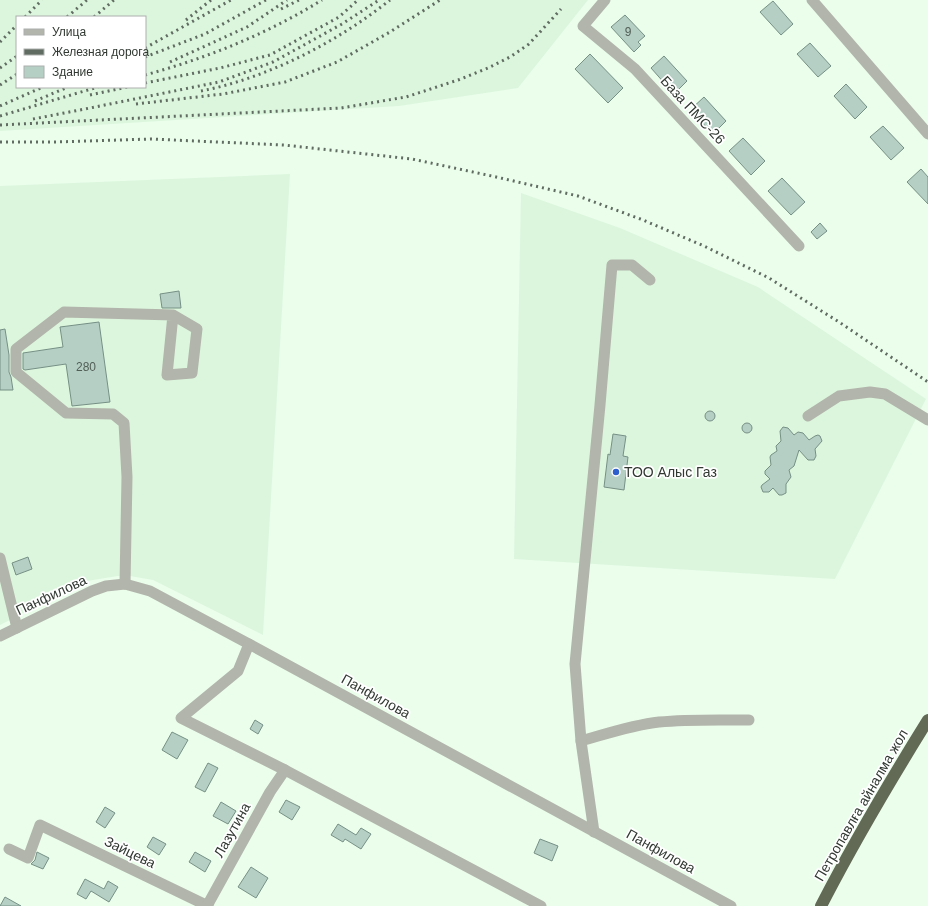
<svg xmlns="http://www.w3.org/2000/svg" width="928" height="906" font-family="Helvetica,sans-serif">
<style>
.built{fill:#dcf6dd;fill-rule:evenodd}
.building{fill:#b5cfc5;stroke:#779086}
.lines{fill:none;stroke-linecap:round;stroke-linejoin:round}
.minor{stroke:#b2b5ab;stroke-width:11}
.highway{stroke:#626955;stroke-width:12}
.rail{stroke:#606b61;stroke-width:3;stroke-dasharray:2 4;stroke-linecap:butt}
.poi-dot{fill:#2c5fcd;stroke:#fff;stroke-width:1.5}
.labels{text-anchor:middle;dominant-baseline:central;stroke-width:3.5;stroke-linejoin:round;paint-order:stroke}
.number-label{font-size:12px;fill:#515e56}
.street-label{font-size:14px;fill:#303831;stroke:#fff}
.poi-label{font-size:14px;fill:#303831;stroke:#fff;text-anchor:start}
</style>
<rect width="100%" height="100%" fill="#ebfeec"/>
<g class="built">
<path d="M0,0H588L518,88L399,106L0,131ZM17,17H145V87H17Z"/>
<polygon points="290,174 263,635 153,580 124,575 87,581 0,625 0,186"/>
<polygon points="521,193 620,228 758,287 926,399 835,579 514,559"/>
</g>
<g class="building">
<polygon points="773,1 793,24 781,35 760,12"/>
<polygon points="625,15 645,36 638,42 641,45 634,52 611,27"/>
<polygon points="810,43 831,66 818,77 797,54"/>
<polygon points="590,54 623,88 608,103 575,69"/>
<polygon points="664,56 687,81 674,94 651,68"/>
<polygon points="846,84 867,107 855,119 834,96"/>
<polygon points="704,97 726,121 713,134 690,110"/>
<polygon points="883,126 904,148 891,160 870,137"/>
<polygon points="743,138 765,161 751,175 729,151"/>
<polygon points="921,169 928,177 928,204 907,182"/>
<polygon points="782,178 805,202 791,215 768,191"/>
<polygon points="820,223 827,231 817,239 811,232"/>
<polygon points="179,291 181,308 162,308 160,294"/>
<polygon points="99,322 110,402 72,406 66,364 25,370 23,369 23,353 63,347 60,327"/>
<polygon points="5,329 9,355 9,372 11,377 13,390 0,390 0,330"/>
<circle cx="710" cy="416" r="5"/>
<circle cx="747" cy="428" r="5"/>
<polygon points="783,427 788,428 794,435 798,432 803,433 809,440 815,436 818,435 820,436 822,441 815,449 816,456 814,460 808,460 799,450 794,466 789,470 791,477 786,484 786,493 782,495 779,495 773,488 769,492 763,492 761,487 762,485 770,479 765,474 765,471 771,465 770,457 771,455 777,451 776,446 781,441 780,431"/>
<polygon points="613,434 626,436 623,456 628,457 624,490 604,487 608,454 610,455"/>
<polygon points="28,557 32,569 16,575 12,563"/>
<polygon points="255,720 263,725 258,734 250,729"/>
<polygon points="172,732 188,740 177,759 162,750"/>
<polygon points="208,763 218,768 205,792 195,787"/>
<polygon points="286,800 300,807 292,820 279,812"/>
<polygon points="221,802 236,811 228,824 213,816"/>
<polygon points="105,807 115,813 105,828 96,822"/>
<polygon points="338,824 356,835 361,828 371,834 361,849 345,839 343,842 331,835"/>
<polygon points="153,837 166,844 159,855 147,847"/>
<polygon points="540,839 558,846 552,861 534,853"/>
<polygon points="37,852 49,858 43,869 31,864 35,860"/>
<polygon points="195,852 211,861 205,872 189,862"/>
<polygon points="251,867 268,878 256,898 238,887"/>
<polygon points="85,879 104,889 108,881 118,887 109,902 91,891 86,899 77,894"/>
<polygon points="5,897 21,906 0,906"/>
</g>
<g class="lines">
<g class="minor">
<polyline points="605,0 583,26 635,69 799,246"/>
<polyline points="812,0 928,134"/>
<polyline points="808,416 839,396 870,392 885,394 928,420"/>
<polyline points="0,558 17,628"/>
<polyline points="125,584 127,477 124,423 113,414 66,413 16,372 16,349 64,312 173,315 197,329 192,373 167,375 173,315"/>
<polyline points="0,636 92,591 106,586 125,584 150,591 249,644 731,906"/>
<polyline points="249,644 238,671 181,718 285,770 541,906"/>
<path d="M581,741C606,734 632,725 659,722C689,719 719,720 749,720"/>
<polyline points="594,832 581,741 575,664 600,405 612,265 632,265 650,280"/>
<polyline points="9,849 28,858 40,825 208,906"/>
<polyline points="207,906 270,792 285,770"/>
</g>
<path class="highway" d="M821,906C854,842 890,781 928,720"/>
<g class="rail">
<polyline points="281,9 299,0"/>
<polyline points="25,17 42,0"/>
<polyline points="67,17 87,0"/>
<polyline points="94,17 114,0"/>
<polyline points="186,20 211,0"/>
<polyline points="0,42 17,25"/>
<polyline points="145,48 231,0"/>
<polyline points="145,57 205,34 266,0"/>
<polyline points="170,62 247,27 287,0"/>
<polyline points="0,68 17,56"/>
<path d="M145,75C207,58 267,34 322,0"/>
<polyline points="145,83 220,68 270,55 339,17 358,0"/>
<polyline points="0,85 17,74"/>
<path d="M201,91C268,78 337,42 390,0"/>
<polyline points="90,95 127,87"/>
<polyline points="35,101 68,87"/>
<polyline points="136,104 223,94 285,82 337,62 390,32 440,0"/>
<polyline points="0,106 43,87"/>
<polyline points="0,116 98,87"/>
<polyline points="33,119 85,109 219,82 273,62 342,24 379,0"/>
<polyline points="0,125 341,108 406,97 458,80 488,68 510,57 529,44 561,9"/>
<polyline points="0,142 55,142 151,139 284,145 412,159 492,176 578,196 643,220 704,246 769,278 839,322 928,382"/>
</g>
</g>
<circle class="poi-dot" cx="616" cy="472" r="4"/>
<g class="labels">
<g class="number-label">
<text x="628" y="32">9</text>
<text x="86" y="367">280</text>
</g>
<g class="street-label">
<text transform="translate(693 110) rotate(47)">База ПМС-26</text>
<text transform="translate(51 595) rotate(-25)">Панфилова</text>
<text transform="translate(376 696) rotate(29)">Панфилова</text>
<text transform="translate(861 805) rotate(-60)">Петропавлға айналма жол</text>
<text transform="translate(232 830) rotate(-61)">Лазутина</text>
<text transform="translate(661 851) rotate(29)">Панфилова</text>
<text transform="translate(130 852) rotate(26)">Зайцева</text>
</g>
<g class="poi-label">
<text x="624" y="472">ТОО Алыс Газ</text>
</g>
</g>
<rect x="16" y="16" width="130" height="72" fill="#ffffff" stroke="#acafad"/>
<rect x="24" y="29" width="20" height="6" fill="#b2b5ab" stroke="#acafad"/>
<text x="52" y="36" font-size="12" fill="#303831">Улица</text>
<rect x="24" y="49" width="20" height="6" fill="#606b61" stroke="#acafad"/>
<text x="52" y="56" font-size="12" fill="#303831">Железная дорога</text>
<rect x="24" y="66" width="20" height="12" fill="#b5cfc5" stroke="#acafad"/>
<text x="52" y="76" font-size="12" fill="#303831">Здание</text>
</svg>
